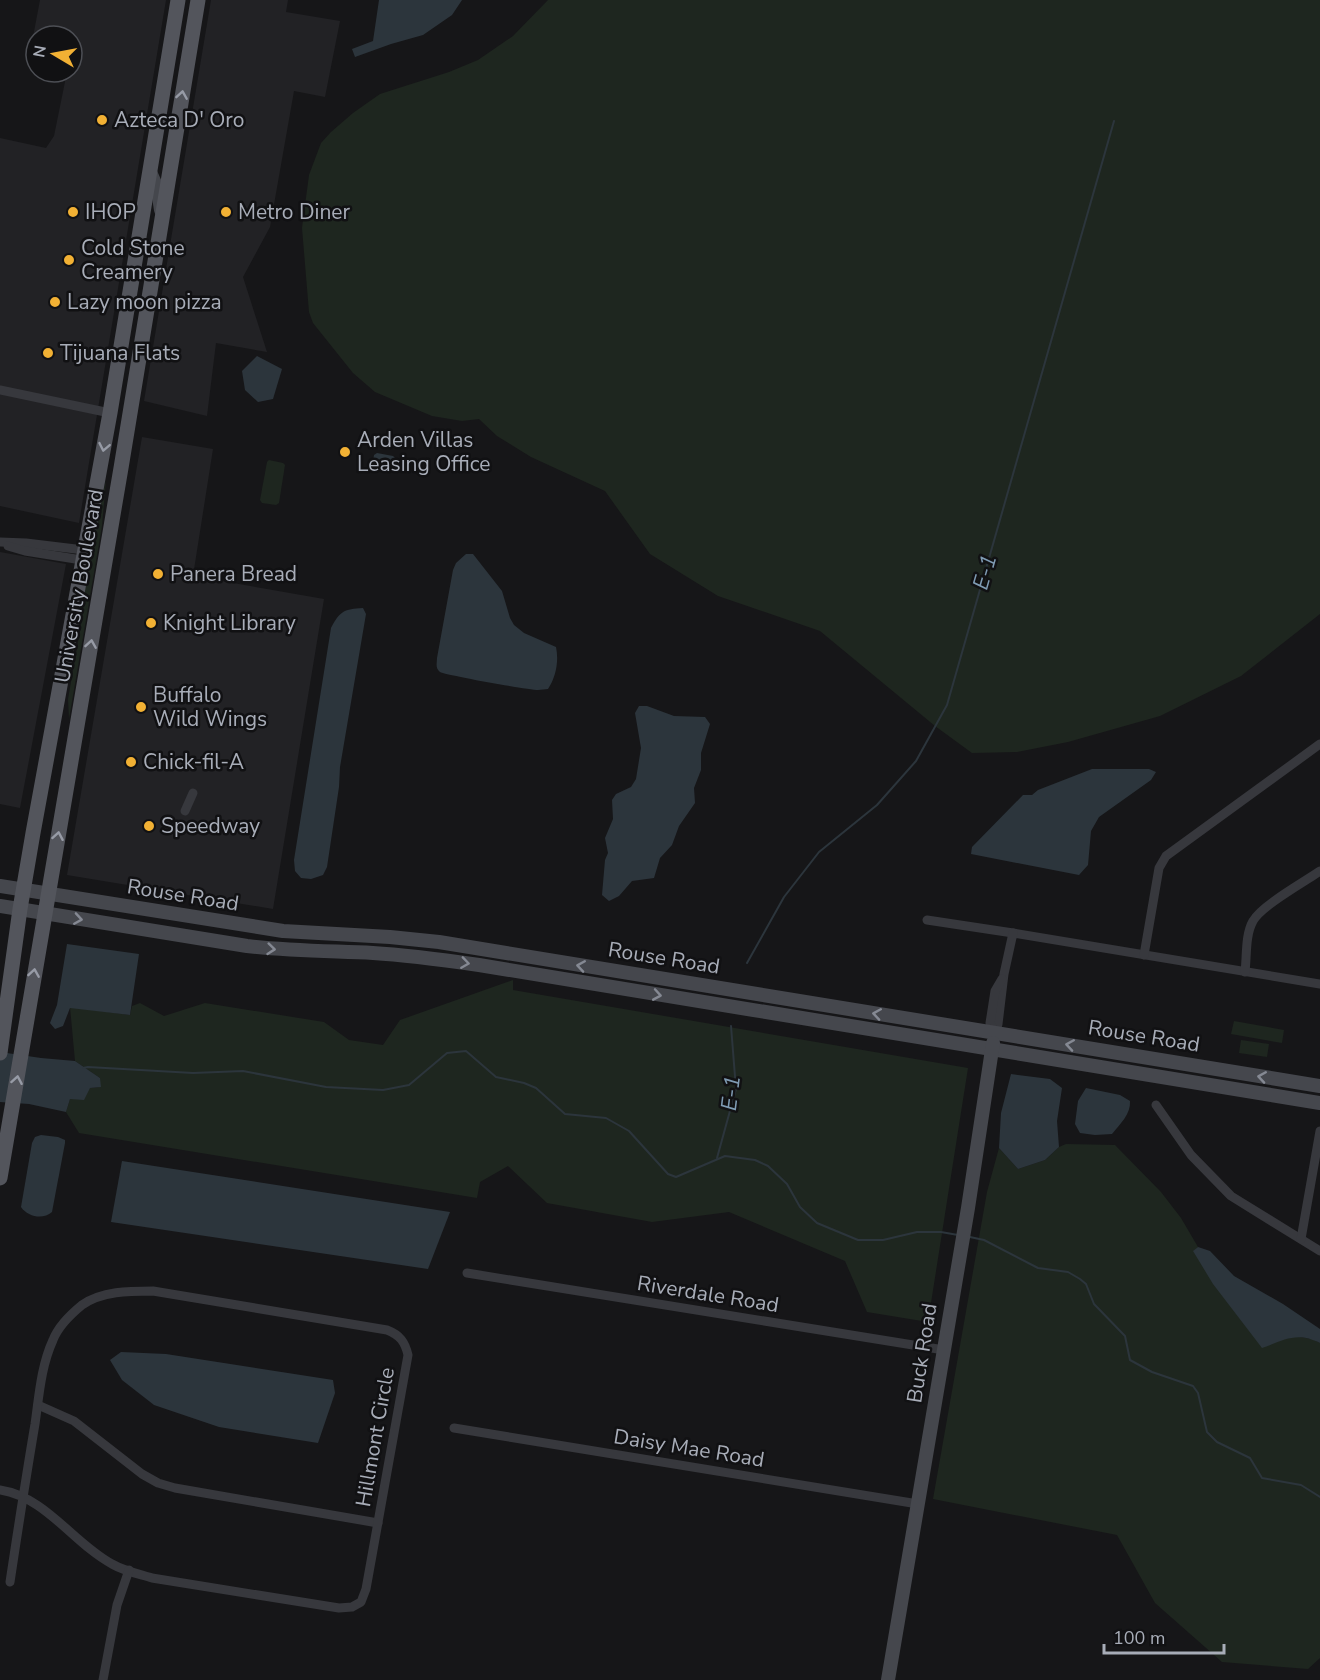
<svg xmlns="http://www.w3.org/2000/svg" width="1320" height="1680" font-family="'Nunito Sans',sans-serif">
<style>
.built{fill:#222225}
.green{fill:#1e261f}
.water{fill:#2c353c}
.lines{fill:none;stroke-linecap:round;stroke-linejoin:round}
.stream{stroke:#2c353c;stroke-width:2}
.street{stroke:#37383d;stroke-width:9}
.secondary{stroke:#45474d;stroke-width:14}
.primary{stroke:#53555c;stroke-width:15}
.oneway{stroke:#979ba6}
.oneway2{stroke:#858993}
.poi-dot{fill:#f2b134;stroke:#111113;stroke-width:2}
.labels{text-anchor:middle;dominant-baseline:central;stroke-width:5;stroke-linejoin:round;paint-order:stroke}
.poi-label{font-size:21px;fill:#a8adb8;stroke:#111113;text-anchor:start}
.street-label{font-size:21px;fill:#a8adb8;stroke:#111113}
.water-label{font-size:22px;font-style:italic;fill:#7f9bb3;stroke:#111113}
</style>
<rect width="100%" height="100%" fill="#161618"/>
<g class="built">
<polygon points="40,0 166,0 79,523 0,506 0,138 46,148 54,136 67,72 72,72 72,36 33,37"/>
<polygon points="211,0 288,0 286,12 340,21 325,97 294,91 270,227 243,277 267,352 216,343 207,416 144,401"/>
<polygon points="142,437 213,449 193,576 324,599 273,909 67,875"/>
<polygon points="0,552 66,564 20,808 0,804"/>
</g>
<g class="green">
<polygon points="548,0 1320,0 1320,614 1241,676 1160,716 1068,742 1017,752 972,753 935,726 820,631 718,596 650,554 605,491 531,457 497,436 479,419 462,421 432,416 375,392 353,373 313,323 309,312 302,228 309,175 321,143 331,132 353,113 380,94 449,72 478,60 513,36"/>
<polygon points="269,460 283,463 285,465 279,503 276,505 262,503 260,500 267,462"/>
<polygon points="106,480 102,526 69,719 68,699 82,619 80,599"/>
<polygon points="513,980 513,990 968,1068 928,1322 867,1312 845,1261 729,1212 652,1222 547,1203 508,1166 480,1182 477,1198 79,1133 66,1112 70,1099 90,1088 100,1087 100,1078 75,1061 70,1007 130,1015 132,1006 140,1003 164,1016 205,1003 324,1022 349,1040 383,1045 400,1020"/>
<polygon points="1234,1021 1284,1030 1282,1043 1231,1034"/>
<polygon points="1241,1040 1269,1044 1267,1057 1239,1053"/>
<polygon points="1066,1144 1115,1145 1161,1192 1181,1218 1198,1247 1194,1251 1295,1336 1312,1339 1320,1343 1320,1658 1308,1669 1222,1662 1155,1603 1117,1535 933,1499 987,1192 999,1148 1018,1169 1045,1160 1059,1147"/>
</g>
<g class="water">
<polygon points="379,0 462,0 452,15 423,35 391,44 355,57 352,49 373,41"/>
<polygon points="257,356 282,369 273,399 258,402 245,390 242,371"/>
<polygon points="377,453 393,456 396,459 395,465 392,468 375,466 373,462 374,455"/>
<path d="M466,554H473L502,591L510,618L514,625L524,633L556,647C559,661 556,677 548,689C545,689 541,690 538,690C528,690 445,675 440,672C435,668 437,663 437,658L453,570L456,563Z"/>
<path d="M363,608L366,614L340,767L339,787L327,867L323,875L311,879L301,878L295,871L294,860L331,628C340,611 344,609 363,608Z"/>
<polygon points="639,706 647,706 674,716 705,717 710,724 701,753 701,770 694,788 695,803 679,826 672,845 660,858 654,878 632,881 619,896 609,901 602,895 605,860 608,853 605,838 613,819 612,800 616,794 631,787 636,779 641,748 635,713"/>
<polygon points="1092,769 1149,769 1156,772 1151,780 1099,817 1091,831 1088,865 1079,875 971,854 972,847 1023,795 1032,795 1038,790"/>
<polygon points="67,944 139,954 130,1015 70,1008 63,1026 55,1029 50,1023 57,1005"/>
<polygon points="0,1052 41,1058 75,1061 100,1078 101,1087 90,1088 84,1100 70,1099 66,1112 29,1104 0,1102"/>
<polygon points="1011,1074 1050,1079 1062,1088 1057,1121 1059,1147 1045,1160 1018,1169 999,1148 1001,1113"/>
<path d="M1086,1088L1120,1095L1130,1101C1131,1114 1120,1124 1112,1134L1095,1135L1080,1133L1075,1124L1078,1101Z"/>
<path d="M41,1135L58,1137L65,1140V1143L52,1212C43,1220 28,1217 21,1207L32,1143L35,1137Z"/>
<polygon points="122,1161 450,1212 428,1269 111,1222"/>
<path d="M1198,1247L1210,1251L1234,1276L1283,1304L1320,1329V1343C1297,1331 1284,1340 1262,1348L1213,1284L1193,1251Z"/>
<polygon points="121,1352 166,1354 333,1380 335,1393 318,1443 219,1427 154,1405 122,1380 110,1360"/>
</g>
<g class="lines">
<g class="stream">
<polyline points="747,963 784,897 819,852 877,805 916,761 947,705 1114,121"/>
<polyline points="83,1068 88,1067 193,1073 243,1071 326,1087 383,1090 409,1085 447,1053 466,1051 496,1077 524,1083 536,1088 565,1114 606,1118 629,1131 668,1174 676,1177 725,1156 755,1160 768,1166 787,1184 800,1207 817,1223 858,1240 883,1240 917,1232 941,1232 958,1235"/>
<polyline points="717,1158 736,1089 731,1026"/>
<polyline points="970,1237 984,1240 1038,1268 1068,1272 1080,1279 1086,1284 1094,1304 1125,1336 1130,1360 1152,1372 1193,1386 1198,1393 1207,1432 1217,1442 1250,1458 1262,1478 1301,1485 1320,1497"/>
</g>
<g class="street">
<polyline points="0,390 110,413"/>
<polyline points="0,542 26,543 84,550"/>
<polyline points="8,546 25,551 82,560"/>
<polyline points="185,811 193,793"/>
<polyline points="927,920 1013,933 1320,984"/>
<polyline points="1144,955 1159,868 1166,856 1320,744"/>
<path d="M1245,972C1247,956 1245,935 1253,921C1261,906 1304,882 1320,871"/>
<polyline points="995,1033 998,1024 1004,974 1013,933"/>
<polyline points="995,1033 990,1023 995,991 1002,979"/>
<polyline points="1156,1105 1191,1155 1231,1196 1320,1251"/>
<polyline points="1301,1239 1320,1131"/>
<polyline points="467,1273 944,1350"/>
<polyline points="38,1405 74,1421 142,1474 158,1483 175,1488 378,1523"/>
<polyline points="454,1428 918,1504"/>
<path d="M0,1490C46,1497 73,1543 112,1564C124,1571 139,1574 152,1578L339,1608L352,1607L361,1602L366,1589L408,1355C405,1342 400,1335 387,1330L153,1291C129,1291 102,1291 82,1305C71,1314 58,1327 53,1340C41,1366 39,1396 35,1424C26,1477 18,1529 10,1582"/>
<polyline points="103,1680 117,1605 129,1570"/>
</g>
<g class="secondary">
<polyline points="150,172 158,190 161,210"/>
<polyline points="0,886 283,931 390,937 439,942 1320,1086"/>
<path d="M0,906L247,946C289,951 331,951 373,953C408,955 444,960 479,965L1320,1103"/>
<polyline points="888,1680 968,1208 993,1043"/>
</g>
<g class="primary">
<polyline points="0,1053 20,909 33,833 110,413 178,0"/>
<polyline points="0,1178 121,468 198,0"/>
</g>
</g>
<defs><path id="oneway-chevron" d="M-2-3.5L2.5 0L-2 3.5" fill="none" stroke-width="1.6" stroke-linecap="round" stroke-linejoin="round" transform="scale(1.5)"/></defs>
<g class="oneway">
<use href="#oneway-chevron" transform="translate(182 95) rotate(-81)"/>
<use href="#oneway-chevron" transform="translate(104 447) rotate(101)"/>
<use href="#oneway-chevron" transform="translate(91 644) rotate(-81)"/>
<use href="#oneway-chevron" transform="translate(58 836) rotate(-80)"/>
<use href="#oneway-chevron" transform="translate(34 973) rotate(-81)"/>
<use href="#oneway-chevron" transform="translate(17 1080) rotate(-80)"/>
</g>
<g class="oneway2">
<use href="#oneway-chevron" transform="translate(78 919) rotate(9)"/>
<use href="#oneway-chevron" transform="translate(271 949) rotate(6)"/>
<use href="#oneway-chevron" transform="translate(465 963) rotate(8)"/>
<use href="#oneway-chevron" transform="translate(581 966) rotate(-171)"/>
<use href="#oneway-chevron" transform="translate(657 995) rotate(10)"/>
<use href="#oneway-chevron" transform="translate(877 1014) rotate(-171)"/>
<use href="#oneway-chevron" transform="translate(1070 1045) rotate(-171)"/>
<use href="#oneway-chevron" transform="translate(1262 1077) rotate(-171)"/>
</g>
<g class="poi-dot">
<circle cx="102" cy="120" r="6"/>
<circle cx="73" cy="212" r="6"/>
<circle cx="226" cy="212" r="6"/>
<circle cx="69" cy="260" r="6"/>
<circle cx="55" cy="302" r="6"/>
<circle cx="48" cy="353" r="6"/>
<circle cx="345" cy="452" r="6"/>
<circle cx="158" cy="574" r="6"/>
<circle cx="151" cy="623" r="6"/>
<circle cx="141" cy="707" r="6"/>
<circle cx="131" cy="762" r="6"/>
<circle cx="149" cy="826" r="6"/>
</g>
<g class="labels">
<g class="poi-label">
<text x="114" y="120">Azteca D' Oro</text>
<text x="85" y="212">IHOP</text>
<text x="238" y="212">Metro Diner</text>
<text x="81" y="248">Cold Stone<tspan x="81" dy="24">Creamery</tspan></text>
<text x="67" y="302">Lazy moon pizza</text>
<text x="60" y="353">Tijuana Flats</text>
<text x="357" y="440">Arden Villas<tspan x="357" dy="24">Leasing Office</tspan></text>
<text x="170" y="574">Panera Bread</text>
<text x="163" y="623">Knight Library</text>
<text x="153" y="695">Buffalo<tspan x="153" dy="24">Wild Wings</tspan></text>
<text x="143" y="762">Chick-fil-A</text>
<text x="161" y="826">Speedway</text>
</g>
<g class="street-label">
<text transform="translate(79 586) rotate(-80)">University Boulevard</text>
<text transform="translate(183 895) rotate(9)">Rouse Road</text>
<text transform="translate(664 958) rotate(9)">Rouse Road</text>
<text transform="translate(1144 1036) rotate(9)">Rouse Road</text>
<text transform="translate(708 1294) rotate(9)">Riverdale Road</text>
<text transform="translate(922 1353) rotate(-81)">Buck Road</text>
<text transform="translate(375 1437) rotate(-80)">Hillmont Circle</text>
<text transform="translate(689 1448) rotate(9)">Daisy Mae Road</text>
</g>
<g class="water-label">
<text transform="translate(985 572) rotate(-74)">E-1</text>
<text transform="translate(731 1093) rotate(-83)">E-1</text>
</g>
</g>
<g transform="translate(54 54) rotate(280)"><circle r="28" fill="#111113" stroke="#4d4f55" stroke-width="1.5"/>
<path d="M0-4.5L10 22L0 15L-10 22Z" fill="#f2b134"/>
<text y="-9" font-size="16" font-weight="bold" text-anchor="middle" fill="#a8adb8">N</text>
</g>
<path d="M1104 1644v9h120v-9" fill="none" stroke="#a8adb8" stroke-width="3"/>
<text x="1113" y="1644" font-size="18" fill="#a8adb8" stroke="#111113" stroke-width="4.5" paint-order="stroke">100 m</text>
</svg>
